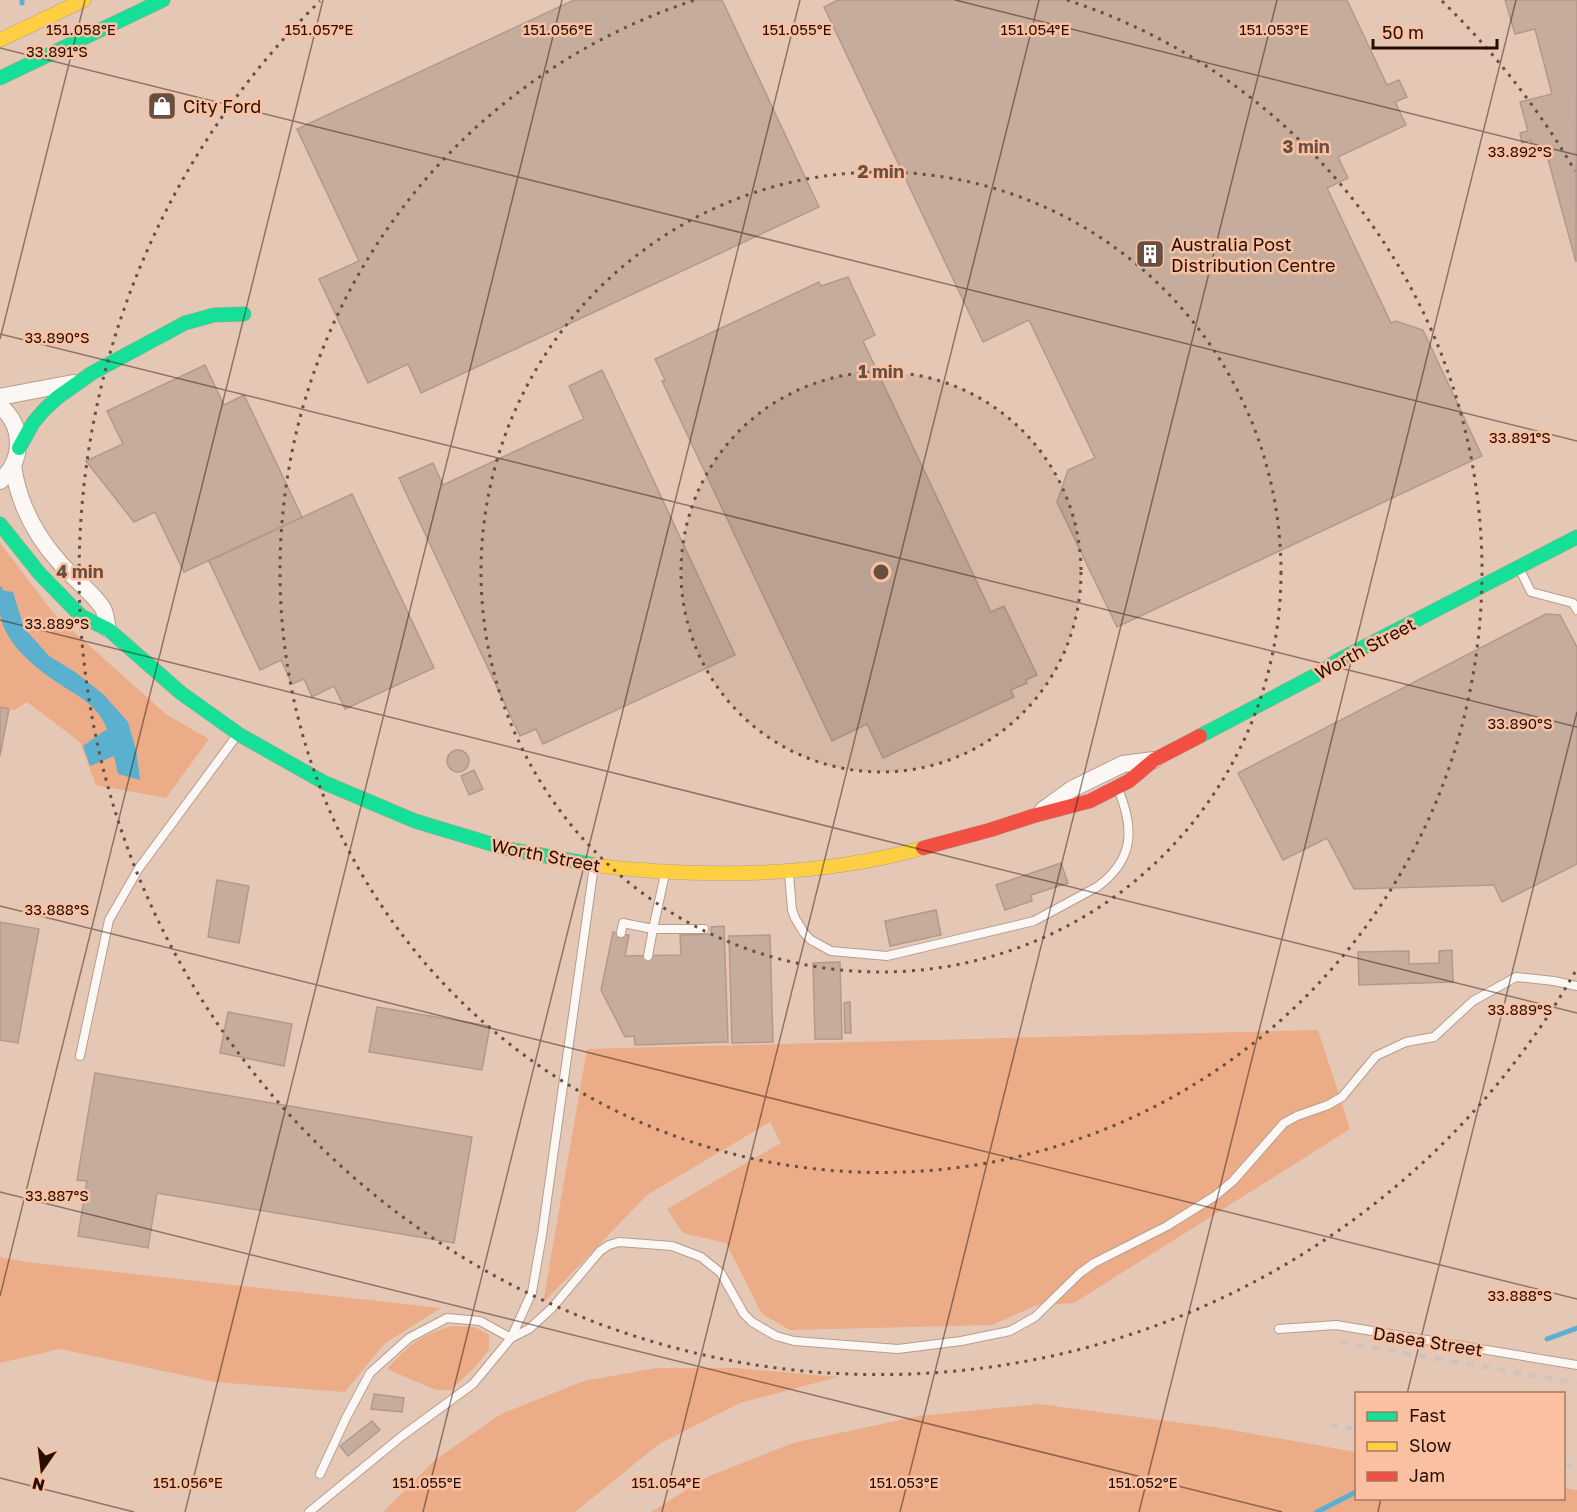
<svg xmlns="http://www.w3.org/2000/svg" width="1577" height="1512" font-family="'Golos Text',sans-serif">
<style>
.green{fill:#ebac87}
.water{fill:#5ab0ce}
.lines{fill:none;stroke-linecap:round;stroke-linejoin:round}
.stream{stroke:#5ab0ce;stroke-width:5}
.building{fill:#c6ac9c;stroke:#b3998b;stroke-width:1.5}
.lane-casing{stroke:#b69d8e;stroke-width:10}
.street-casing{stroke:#b69d8e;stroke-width:18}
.fast-casing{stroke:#b69d8e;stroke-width:15}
.slow-casing{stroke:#b69d8e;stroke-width:15}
.jam-casing{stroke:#b69d8e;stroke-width:15}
.lane{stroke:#fbf7f4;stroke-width:8}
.street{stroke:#fbf7f4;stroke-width:16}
.fast{stroke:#16e098;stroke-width:14}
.slow{stroke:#ffcf43;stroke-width:14}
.jam{stroke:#f24e42;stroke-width:14}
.rail{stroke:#cec4bf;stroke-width:4.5;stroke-dasharray:8 8;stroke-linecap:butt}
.ticks{fill:none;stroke:#260e02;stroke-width:1.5;stroke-opacity:0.45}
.ring{fill:none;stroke:#694f41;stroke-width:3;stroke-dasharray:3 6}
.labels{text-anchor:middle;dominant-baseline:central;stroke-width:5;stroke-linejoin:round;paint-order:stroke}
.poi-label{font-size:18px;fill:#260e02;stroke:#f9c1a2;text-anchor:start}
.street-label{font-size:18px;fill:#260e02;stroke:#f9c1a2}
.ticks-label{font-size:15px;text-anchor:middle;fill:#260e02;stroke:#f9c1a2;stroke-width:5;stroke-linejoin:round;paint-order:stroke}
.centre{fill:#694f41;stroke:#f9c1a2;stroke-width:3}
.ring-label{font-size:18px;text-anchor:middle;font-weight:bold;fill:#694f41;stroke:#f9c1a2;stroke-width:5;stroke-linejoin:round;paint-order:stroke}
</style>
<rect width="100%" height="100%" fill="#e5c7b6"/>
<g class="green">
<polygon points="0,543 55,615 167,715 209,739 166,798 96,785 80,742 27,702 15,710 0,707"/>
<polygon points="1318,1030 1350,1129 1074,1303 1037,1305 992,1325 790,1330 762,1314 726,1243 683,1233 667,1209 781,1143 770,1122 647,1195 543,1303 587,1049"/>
<polygon points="0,1257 26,1262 441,1308 384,1344 345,1392 215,1382 60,1349 0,1363"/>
<path d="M451,1326L475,1327L489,1335V1350L475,1367L451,1390H436L387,1369C410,1344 418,1337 451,1326Z"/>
<polygon points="656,1368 737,1368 838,1377 740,1403 659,1444 575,1512 383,1512 435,1460 501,1414 584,1381"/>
<polygon points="1039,1404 1220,1428 1356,1452 1356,1498 1564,1498 1564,1488 1577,1490 1577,1512 651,1512 707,1477 793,1443 919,1416"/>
</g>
<path class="water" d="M0,590L13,592L24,628L49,656L75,672L103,694L128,722L136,750L140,780L118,774L114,756L90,766L83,746L107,729C97,704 79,697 58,683C34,667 4,643 0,613C0,606 0,597 0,590Z"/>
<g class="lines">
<g class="stream">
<polyline points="22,3 22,0"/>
<polyline points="0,590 0,589"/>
<polyline points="1547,1339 1577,1328"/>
<polyline points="1317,1512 1356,1492"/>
</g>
</g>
<g class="building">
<polygon points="574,0 722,0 819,207 421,393 408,364 368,383 319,279 359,261 297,129"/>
<polygon points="838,0 1347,0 1387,85 1399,80 1407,97 1395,102 1406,125 1338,157 1348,178 1327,188 1391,323 1396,321 1423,330 1482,456 1117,627 1057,502 1068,470 1095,458 1029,320 983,342 824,7"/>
<polygon points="1505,0 1577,0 1576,262 1545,148 1533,151 1531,140 1522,143 1520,133 1528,131 1520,102 1552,94 1535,29 1515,34"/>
<polygon points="848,277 875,335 863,341 991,612 1004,606 1037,675 1026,680 1027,683 1011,690 1014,697 883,758 867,724 832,741 662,381 665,380 655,359 819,282 821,286"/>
<polygon points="205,365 224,405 244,395 302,517 184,572 155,512 134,522 86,461 123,444 107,411"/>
<polygon points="602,370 735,655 543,744 536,729 520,736 399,478 433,463 443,485 584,419 569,386"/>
<polygon points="352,494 434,668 345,709 334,686 312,697 304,679 292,684 281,660 260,670 209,561"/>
<polygon points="1546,614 1560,615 1577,647 1577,864 1502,902 1494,885 1354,889 1327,838 1283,860 1238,773"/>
<polygon points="0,707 9,709 0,756"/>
<circle cx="458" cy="761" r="11"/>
<polygon points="474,770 483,789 469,795 461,776"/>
<polygon points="1061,863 1068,883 1031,895 1032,901 1005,910 996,885"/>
<polygon points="217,880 249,886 239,943 208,937"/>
<polygon points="936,910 941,935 890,946 885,921"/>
<polygon points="0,922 39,929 18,1043 0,1040"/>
<polygon points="724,926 728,1042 635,1045 634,1036 625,1037 601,990 613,932 629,935 625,956 681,955 680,935 711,934 711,927"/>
<polygon points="770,935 773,1042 732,1043 729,936"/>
<polygon points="1452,950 1453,982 1359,985 1358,952 1409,951 1409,964 1439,963 1439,951"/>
<polygon points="840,962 842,1039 815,1039 813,963"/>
<polygon points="850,1002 851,1033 845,1033 844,1003"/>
<polygon points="377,1007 490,1026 482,1070 369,1052"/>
<polygon points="228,1012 292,1024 284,1066 220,1053"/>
<polygon points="95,1073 472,1137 454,1243 157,1193 148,1248 78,1236 87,1181 77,1180"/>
<polygon points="374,1394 404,1398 402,1412 371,1409"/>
<polygon points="372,1421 380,1430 348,1456 340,1446"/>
</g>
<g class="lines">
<g class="lane-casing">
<g id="lane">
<polyline points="1519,568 1531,592 1573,603 1577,610"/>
<path d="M789,874L792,910L795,918L804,933L811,940L831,951L887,956L1034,921L1097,887C1134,860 1135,829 1118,789"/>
<polyline points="621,933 623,923 653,929 665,874"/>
<polyline points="648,956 653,929 704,929"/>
<polyline points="80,1056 109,920 139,868 238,734"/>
<polyline points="1279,1329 1336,1325 1577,1365"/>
<polyline points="320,1474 346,1418 370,1373 409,1338 447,1318 480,1321 511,1338 529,1329 552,1308 600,1251 609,1245 619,1242 672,1246 701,1257 721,1273 744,1314 752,1322 776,1336 794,1341 898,1349 961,1341 1010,1331 1035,1317 1080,1273 1094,1263 1167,1226 1215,1196 1233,1181 1284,1123 1297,1116 1328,1105 1342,1097 1376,1056 1406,1042 1434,1037 1473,1001 1516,977 1554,981 1577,986"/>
<polyline points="309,1512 402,1436 473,1384 511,1338 532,1292 542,1235 594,866"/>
</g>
</g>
<g class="street-casing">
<g id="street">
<polyline points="0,397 73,383"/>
<path d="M0,406C24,426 24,460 0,481"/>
<path d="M13,465C18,503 35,535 60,563C73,578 91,591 102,607C106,612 106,622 108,629"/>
<polyline points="1043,810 1072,789 1123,764 1154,760"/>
</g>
</g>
<g class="fast-casing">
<g id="fast">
<polyline points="0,78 163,0"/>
<polyline points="19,448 33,423 44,410 58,397 92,373 185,323 214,315 244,314"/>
<polyline points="0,524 40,574 81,616 109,630 181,693 240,735 325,783 415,821 508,849 595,865"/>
<polyline points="1200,736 1316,675 1337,661 1577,537"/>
</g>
</g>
<g class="slow-casing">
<g id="slow">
<polyline points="0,40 84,0"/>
<path d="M595,865C615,869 635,869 655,871C744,877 836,872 923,848"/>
</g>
</g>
<g class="jam-casing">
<polyline id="jam" points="923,848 990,830 1033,816 1090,801 1129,781 1154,760 1200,736"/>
</g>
<use href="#lane" class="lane"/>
<use href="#street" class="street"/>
<use href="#fast" class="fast"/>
<use href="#slow" class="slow"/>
<use href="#jam" class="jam"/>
<g class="rail">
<polyline points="1340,1342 1577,1383"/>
<polyline points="1330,1425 1356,1429"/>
<polyline points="1564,1464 1577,1467"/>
</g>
</g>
<path class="ticks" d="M955,0L1577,155M0,48L1577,441M0,334L1577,727M0,339L85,0M0,620L1577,1013M0,906L1577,1299M0,1192L1282,1512M0,1296L323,0M1407,1394L1577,712M0,1478L134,1512M185,1512L562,0M423,1512L800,0M662,1512L1039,0M900,1512L1277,0M1139,1512L1516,0M1378,1512L1381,1498"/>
<circle cx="881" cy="572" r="200" fill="#694f41" fill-opacity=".12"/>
<g class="ring">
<circle cx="881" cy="572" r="200"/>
<circle cx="881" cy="572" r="400"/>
<path d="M1067 0A601 601 0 1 1 695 0"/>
<path d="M1575 972A801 801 0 1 1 320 1M1442 1A801 801 0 0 1 1575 171"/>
</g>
<defs>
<g id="shop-square" transform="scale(1.5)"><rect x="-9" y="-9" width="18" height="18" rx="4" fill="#694f41" stroke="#f9c1a2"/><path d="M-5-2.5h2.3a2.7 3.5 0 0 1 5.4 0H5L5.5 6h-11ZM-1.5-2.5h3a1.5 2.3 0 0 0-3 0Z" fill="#fff"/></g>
<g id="building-square" transform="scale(1.5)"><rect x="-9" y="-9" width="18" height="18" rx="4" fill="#694f41" stroke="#f9c1a2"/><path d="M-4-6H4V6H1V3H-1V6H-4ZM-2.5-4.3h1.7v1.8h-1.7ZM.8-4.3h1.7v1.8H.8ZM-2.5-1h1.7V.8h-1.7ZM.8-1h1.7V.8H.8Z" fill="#fff"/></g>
</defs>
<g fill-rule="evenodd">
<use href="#shop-square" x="162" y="106"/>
<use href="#building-square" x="1150" y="254"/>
</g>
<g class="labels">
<g class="poi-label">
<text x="183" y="106">City Ford</text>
<text x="1171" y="244">Australia Post<tspan x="1171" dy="21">Distribution Centre</tspan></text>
</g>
<g class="street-label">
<text transform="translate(1365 648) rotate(-28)">Worth Street</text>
<text transform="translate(546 855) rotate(11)">Worth Street</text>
<text transform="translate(1428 1341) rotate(9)">Dasea Street</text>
</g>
</g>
<g class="ticks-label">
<text x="558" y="35">151.056°E</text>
<text x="797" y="35">151.055°E</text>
<text x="1035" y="35">151.054°E</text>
<text x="81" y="35">151.058°E</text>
<text x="319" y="35">151.057°E</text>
<text x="1274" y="35">151.053°E</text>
<text x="57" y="57">33.891°S</text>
<text x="1520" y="157">33.892°S</text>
<text x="57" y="343">33.890°S</text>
<text x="1520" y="443">33.891°S</text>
<text x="57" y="629">33.889°S</text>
<text x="1520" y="729">33.890°S</text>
<text x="57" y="915">33.888°S</text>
<text x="1520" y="1015">33.889°S</text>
<text x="57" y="1201">33.887°S</text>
<text x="1520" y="1301">33.888°S</text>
<text x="188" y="1488">151.056°E</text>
<text x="427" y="1488">151.055°E</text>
<text x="666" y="1488">151.054°E</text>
<text x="904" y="1488">151.053°E</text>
<text x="1143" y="1488">151.052°E</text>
</g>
<circle cx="881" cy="572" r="9" class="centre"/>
<g class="ring-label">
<text x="1306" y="153">3 min</text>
<text x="881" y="178">2 min</text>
<text x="881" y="378">1 min</text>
<text x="80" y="578">4 min</text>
</g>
<rect x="1355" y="1392" width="210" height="108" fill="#f9c1a2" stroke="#a57962" stroke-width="1.5"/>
<rect x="1367" y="1412" width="30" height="9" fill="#16e098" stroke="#a57962" stroke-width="1.5"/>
<text x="1409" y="1422" font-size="18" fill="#260e02">Fast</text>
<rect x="1367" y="1442" width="30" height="9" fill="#ffcf43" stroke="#a57962" stroke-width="1.5"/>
<text x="1409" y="1452" font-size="18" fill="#260e02">Slow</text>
<rect x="1367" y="1472" width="30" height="9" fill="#f24e42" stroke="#a57962" stroke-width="1.5"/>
<text x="1409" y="1482" font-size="18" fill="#260e02">Jam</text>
<g transform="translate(42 1470) rotate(194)" stroke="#f9c1a2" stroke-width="4.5" paint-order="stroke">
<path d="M0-4.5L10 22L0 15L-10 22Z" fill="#260e02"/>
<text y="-9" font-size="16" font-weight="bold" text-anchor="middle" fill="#260e02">N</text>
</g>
<path d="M1373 39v9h124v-9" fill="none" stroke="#260e02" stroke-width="3"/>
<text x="1382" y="39" font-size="18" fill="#260e02" stroke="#f9c1a2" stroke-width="4.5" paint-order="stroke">50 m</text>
</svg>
